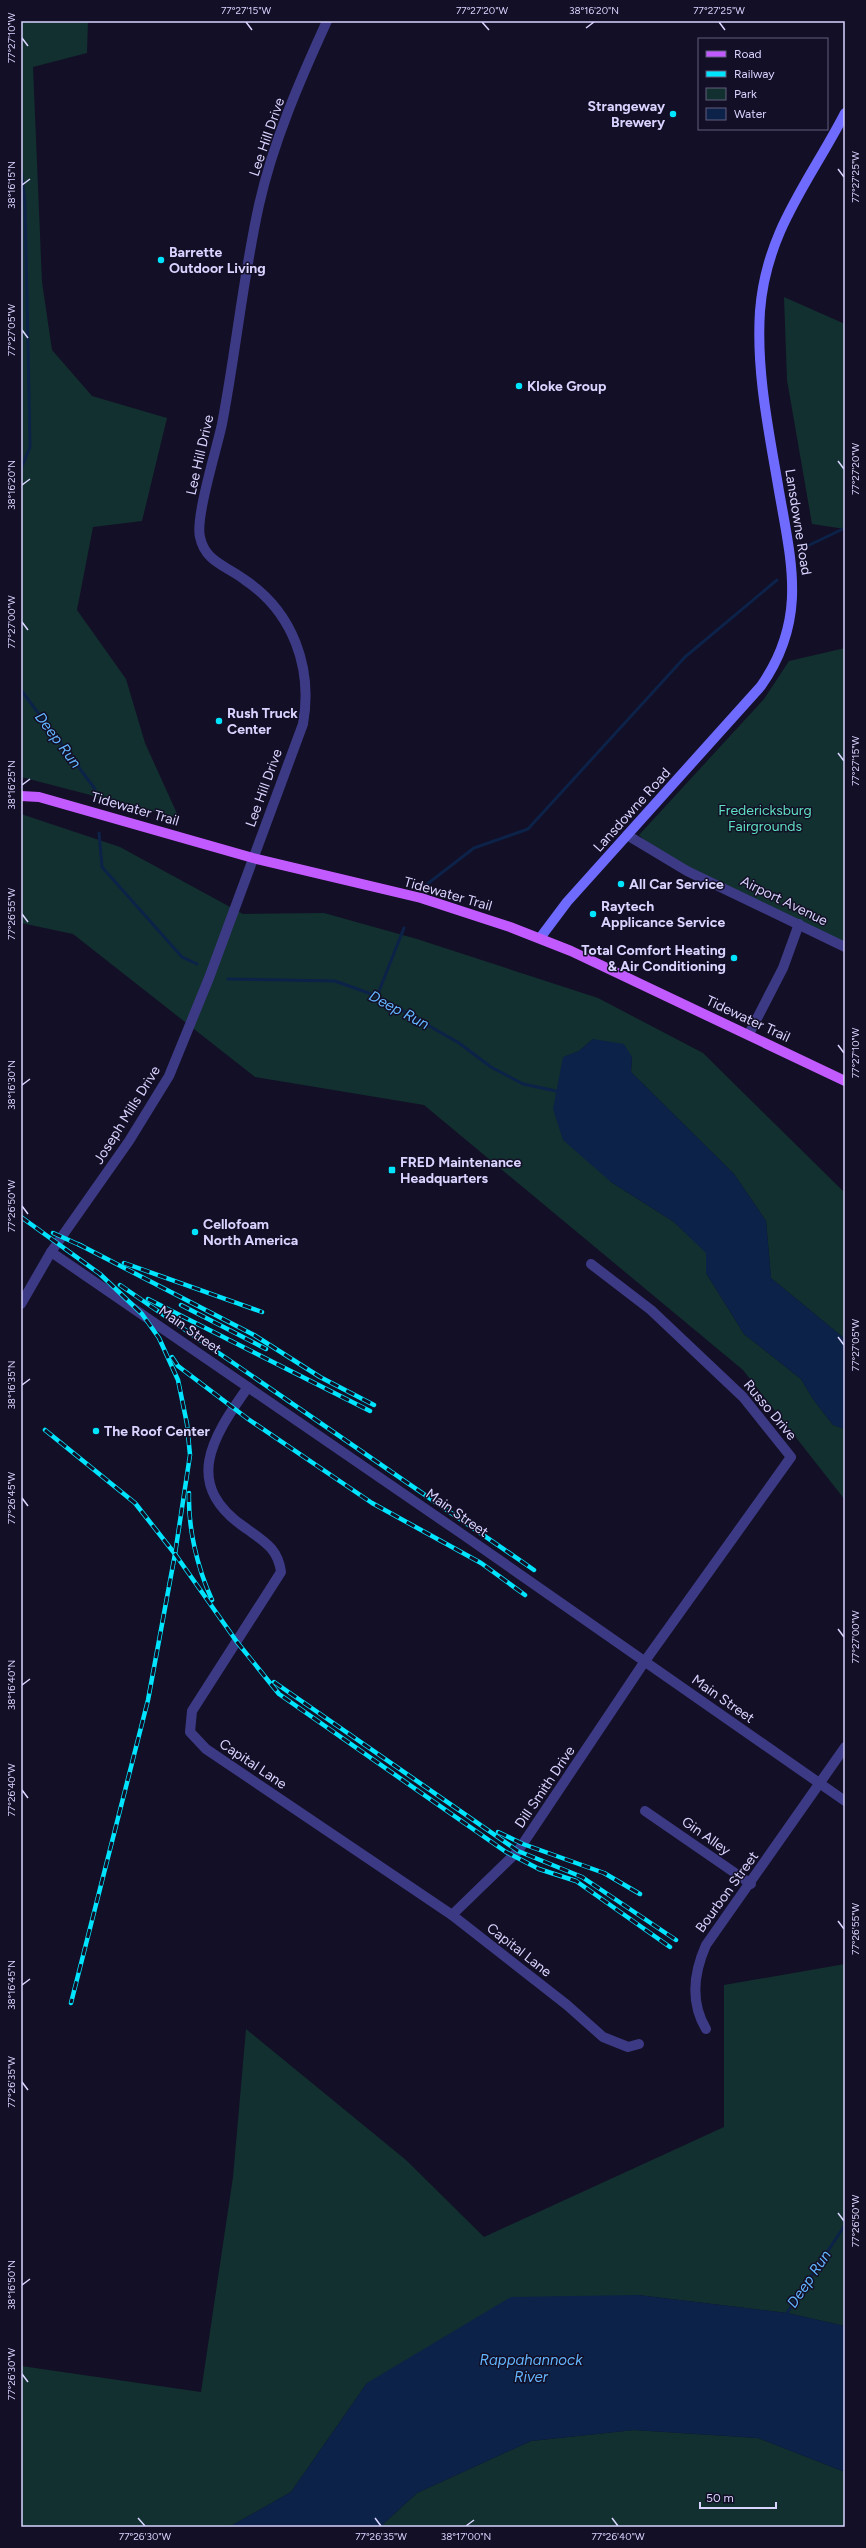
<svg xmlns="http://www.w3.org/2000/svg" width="866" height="2548" font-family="Figtree,sans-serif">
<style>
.green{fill:#12302f}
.water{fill:#0c2248}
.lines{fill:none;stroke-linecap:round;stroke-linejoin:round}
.stream{stroke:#0c2248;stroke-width:3}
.street{stroke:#3d3a85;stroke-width:10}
.secondary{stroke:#6f6bff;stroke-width:10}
.primary{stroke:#c25bff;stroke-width:10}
.rail-casing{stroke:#00e5ff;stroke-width:4.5}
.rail{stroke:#130f26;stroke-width:3;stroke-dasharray:9;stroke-linecap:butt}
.ticks{fill:none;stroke:#d9d4ff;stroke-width:1.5}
.poi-dot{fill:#00e5ff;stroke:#130f26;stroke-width:1.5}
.labels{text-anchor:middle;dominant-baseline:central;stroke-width:3;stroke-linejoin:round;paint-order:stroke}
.poi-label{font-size:14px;font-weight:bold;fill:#d9d4ff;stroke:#130f26;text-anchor:start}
.street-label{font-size:14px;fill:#d9d4ff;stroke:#130f26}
.park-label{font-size:14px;fill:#5fe0c0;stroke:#130f26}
.water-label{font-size:15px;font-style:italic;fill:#62b6ff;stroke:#130f26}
.neatline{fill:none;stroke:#d9d4ff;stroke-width:1.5}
.ticks-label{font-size:10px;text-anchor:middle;fill:#d9d4ff}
</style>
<rect width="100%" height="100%" fill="#130f26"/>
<g class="green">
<polygon points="21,21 88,21 87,53 33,67 42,282 52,350 92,396 167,418 142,521 93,527 77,610 126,679 145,743 179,818 21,777"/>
<polygon points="784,297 845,324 845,529 812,524 787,380"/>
<polygon points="845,648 845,947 663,858 639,835 764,699 789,661"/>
<polygon points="21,814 120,847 243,914 324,913 417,939 598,998 703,1053 844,1192 845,1189 845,1339 771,1278 766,1221 734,1174 631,1072 632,1057 593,1039 579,1051 564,1057 611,1182 674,1222 707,1253 706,1273 744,1334 801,1379 813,1399 833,1425 845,1429 845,1500 743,1370 424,1105 255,1077 73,934 21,923"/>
<polygon points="845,1964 845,2326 787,2313 638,2295 367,2383 291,2492 229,2527 21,2527 21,2366 201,2392 233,2177 246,2029 406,2160 484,2237 724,2127 724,1985"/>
<polygon points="634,2430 758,2438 845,2472 845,2527 380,2527 417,2493 531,2441"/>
</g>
<g class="water">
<polygon points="593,1039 624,1044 632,1057 631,1072 734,1174 766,1221 771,1278 845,1339 845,1429 833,1425 813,1399 801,1379 744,1334 706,1273 706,1253 674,1222 611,1182 563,1140 553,1109 563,1057 579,1051"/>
<polygon points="638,2295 787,2313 845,2326 845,2472 758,2438 634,2430 531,2441 417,2493 380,2527 229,2527 291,2492 367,2383 511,2297"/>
</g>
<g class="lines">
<g class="stream">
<polyline points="21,167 25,203 30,447 21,469"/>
<polyline points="799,550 845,528"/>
<polyline points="21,690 95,789"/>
<polyline points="99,833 102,867 182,957 197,964"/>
<polyline points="422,888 474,848 528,829 685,657 777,580"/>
<polyline points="228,979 335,981 377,996 459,1043 491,1067 523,1084 556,1091"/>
<polyline points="377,996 404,928"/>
<polyline points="787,2313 845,2225"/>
</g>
<g class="street">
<polyline points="627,835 687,871 845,947"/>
<polyline points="749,1034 783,968 799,924"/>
<polyline points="51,1252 462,1534 845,1801"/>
<path d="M21,1304L51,1252L129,1141L169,1076L209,978L303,724C313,668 293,612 245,580C227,566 205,562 200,537C195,518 217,448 222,424C236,351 243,277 259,205C273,142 300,80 327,21"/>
<path d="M248,1387C212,1438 181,1485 247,1529C265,1542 278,1549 281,1572L192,1711L190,1732L206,1749L452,1915L567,2005L603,2037L628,2047L639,2044"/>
<polyline points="645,1811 751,1884"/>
<polyline points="452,1915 518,1851 645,1661 791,1457 743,1397 651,1310 591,1264"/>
<path d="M706,2029C690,2002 694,1972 706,1945L845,1747"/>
</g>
<path class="secondary" d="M540,938L567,902L761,686C807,620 792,565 779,491C769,432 756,372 760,311C766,231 810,181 845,113"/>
<polyline class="primary" points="21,796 39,797 253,858 421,898 510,927 571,951 845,1081"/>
<g class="rail-casing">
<g id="rail">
<polyline points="21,1217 100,1274 142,1314 159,1338 178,1380 187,1424 190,1455 175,1554 148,1700 71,2003"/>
<polyline points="53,1233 82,1246"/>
<polyline points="78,1244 254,1335 320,1377 374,1405"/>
<polyline points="124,1263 262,1312"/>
<polyline points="120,1285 534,1570"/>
<polyline points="148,1299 370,1411"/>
<polyline points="181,1305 266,1349"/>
<polyline points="172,1357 178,1366 248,1419 372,1503 481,1563 525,1595"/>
<polyline points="45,1430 135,1503 175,1554 237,1642 279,1694 506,1852 539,1869 576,1881 670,1947"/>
<path d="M189,1493C188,1528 197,1567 212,1600"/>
<polyline points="274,1682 518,1851 582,1877 676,1940"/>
<polyline points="498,1832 523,1844 604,1873 640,1894"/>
</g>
</g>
<use href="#rail" class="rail"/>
</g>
<path class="ticks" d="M246,22L252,30M482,22L489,30M719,22L725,30M586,28L594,22M22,38L28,46M838,169L844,177M22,185L30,179M22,330L28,338M838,461L844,469M22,485L30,479M22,622L28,630M838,753L844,761M22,785L30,779M22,914L28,922M838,1045L844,1053M22,1085L30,1079M22,1206L28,1214M838,1337L844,1345M22,1385L30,1379M22,1498L28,1506M838,1629L844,1637M22,1685L30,1679M22,1790L28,1798M838,1921L844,1929M22,1985L30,1979M22,2082L28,2090M838,2213L844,2221M22,2285L30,2279M22,2374L28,2382M138,2518L145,2526M375,2518L381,2526M612,2518L618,2526M466,2526L474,2520"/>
<g class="poi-dot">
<circle cx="673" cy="114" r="4"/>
<circle cx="161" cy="260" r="4"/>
<circle cx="519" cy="386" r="4"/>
<circle cx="219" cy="721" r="4"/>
<circle cx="621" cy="884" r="4"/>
<circle cx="593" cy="914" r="4"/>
<circle cx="734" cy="958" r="4"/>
<rect x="388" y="1166" width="8" height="8" rx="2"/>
<circle cx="195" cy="1232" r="4"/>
<circle cx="96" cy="1431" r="4"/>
</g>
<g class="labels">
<g class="poi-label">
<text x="665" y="106" text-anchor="end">Strangeway<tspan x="665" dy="16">Brewery</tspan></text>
<text x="169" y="252">Barrette<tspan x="169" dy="16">Outdoor Living</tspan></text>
<text x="527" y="386">Kloke Group</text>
<text x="227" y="713">Rush Truck<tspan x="227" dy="16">Center</tspan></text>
<text x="629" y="884">All Car Service</text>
<text x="601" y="906">Raytech<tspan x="601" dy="16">Applicance Service</tspan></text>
<text x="726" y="950" text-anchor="end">Total Comfort Heating<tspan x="726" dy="16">&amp; Air Conditioning</tspan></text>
<text x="400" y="1162">FRED Maintenance<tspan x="400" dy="16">Headquarters</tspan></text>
<text x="203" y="1224">Cellofoam<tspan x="203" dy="16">North America</tspan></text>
<text x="104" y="1431">The Roof Center</text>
</g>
<g class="street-label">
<text transform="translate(267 137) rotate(-71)">Lee Hill Drive</text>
<text transform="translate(200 455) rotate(-77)">Lee Hill Drive</text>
<text transform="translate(798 522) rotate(81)">Lansdowne Road</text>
<text transform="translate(264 788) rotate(-70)">Lee Hill Drive</text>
<text transform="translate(135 809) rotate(16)">Tidewater Trail</text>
<text transform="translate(632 810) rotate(-48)">Lansdowne Road</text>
<text transform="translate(448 894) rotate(16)">Tidewater Trail</text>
<text transform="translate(784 901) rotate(26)">Airport Avenue</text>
<text transform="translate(748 1019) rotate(25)">Tidewater Trail</text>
<text transform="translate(127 1115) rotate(-58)">Joseph Mills Drive</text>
<text transform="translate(190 1330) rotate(35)">Main Street</text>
<text transform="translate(770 1410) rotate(50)">Russo Drive</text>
<text transform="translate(457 1513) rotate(35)">Main Street</text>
<text transform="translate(723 1699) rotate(35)">Main Street</text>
<text transform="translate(253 1764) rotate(34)">Capital Lane</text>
<text transform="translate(545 1787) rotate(-56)">Dill Smith Drive</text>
<text transform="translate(706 1836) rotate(35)">Gin Alley</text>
<text transform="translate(727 1892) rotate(-54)">Bourbon Street</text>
<text transform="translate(519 1950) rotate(38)">Capital Lane</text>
</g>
<g class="park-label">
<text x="765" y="810">Fredericksburg<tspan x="765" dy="16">Fairgrounds</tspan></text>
</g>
<g class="water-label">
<text transform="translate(58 740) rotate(53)">Deep Run</text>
<text transform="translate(399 1010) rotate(28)">Deep Run</text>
<text transform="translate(809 2279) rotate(-56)">Deep Run</text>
<text x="531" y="2360">Rappahannock<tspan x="531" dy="17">River</tspan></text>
</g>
</g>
<rect width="866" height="2548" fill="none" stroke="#130f26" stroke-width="44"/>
<rect x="698" y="38" width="130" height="92" fill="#130f26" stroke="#625e7d"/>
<rect x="706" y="51" width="20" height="6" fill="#c25bff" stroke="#625e7d"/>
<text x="734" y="58" font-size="12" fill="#d9d4ff">Road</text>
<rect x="706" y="71" width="20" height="6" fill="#00e5ff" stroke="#625e7d"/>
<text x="734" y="78" font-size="12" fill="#d9d4ff">Railway</text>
<rect x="706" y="88" width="20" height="12" fill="#12302f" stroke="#625e7d"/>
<text x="734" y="98" font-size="12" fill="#d9d4ff">Park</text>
<rect x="706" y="108" width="20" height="12" fill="#0c2248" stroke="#625e7d"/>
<text x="734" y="118" font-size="12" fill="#d9d4ff">Water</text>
<path d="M700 2502v6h76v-6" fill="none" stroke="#d9d4ff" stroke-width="2"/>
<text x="706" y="2502" font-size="12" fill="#d9d4ff" stroke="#130f26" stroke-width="3" paint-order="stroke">50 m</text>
<rect x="22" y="22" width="822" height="2504" class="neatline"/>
<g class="ticks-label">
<text x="246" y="14">77°27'15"W</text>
<text x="482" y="14">77°27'20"W</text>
<text x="594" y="14">38°16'20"N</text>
<text x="719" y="14">77°27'25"W</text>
<text transform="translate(11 38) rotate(-90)" y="4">77°27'10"W</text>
<text transform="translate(855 177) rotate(-90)" y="4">77°27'25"W</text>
<text transform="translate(11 185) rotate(-90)" y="4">38°16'15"N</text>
<text transform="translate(11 330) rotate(-90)" y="4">77°27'05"W</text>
<text transform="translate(855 469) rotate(-90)" y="4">77°27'20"W</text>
<text transform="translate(11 485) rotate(-90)" y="4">38°16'20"N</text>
<text transform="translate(11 622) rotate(-90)" y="4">77°27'00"W</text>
<text transform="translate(855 761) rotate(-90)" y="4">77°27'15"W</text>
<text transform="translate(11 785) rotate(-90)" y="4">38°16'25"N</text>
<text transform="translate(11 914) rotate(-90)" y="4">77°26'55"W</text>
<text transform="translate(855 1053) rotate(-90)" y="4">77°27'10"W</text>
<text transform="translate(11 1085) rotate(-90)" y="4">38°16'30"N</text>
<text transform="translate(11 1206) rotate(-90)" y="4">77°26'50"W</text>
<text transform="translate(855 1345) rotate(-90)" y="4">77°27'05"W</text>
<text transform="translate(11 1385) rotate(-90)" y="4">38°16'35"N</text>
<text transform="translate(11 1498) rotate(-90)" y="4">77°26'45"W</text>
<text transform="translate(855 1637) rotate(-90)" y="4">77°27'00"W</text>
<text transform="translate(11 1685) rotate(-90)" y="4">38°16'40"N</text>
<text transform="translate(11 1790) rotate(-90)" y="4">77°26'40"W</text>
<text transform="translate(855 1929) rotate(-90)" y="4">77°26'55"W</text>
<text transform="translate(11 1985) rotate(-90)" y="4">38°16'45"N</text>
<text transform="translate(11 2082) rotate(-90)" y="4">77°26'35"W</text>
<text transform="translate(855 2221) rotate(-90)" y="4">77°26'50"W</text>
<text transform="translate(11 2285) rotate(-90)" y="4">38°16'50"N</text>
<text transform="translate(11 2374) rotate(-90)" y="4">77°26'30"W</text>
<text x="145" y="2540">77°26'30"W</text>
<text x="381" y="2540">77°26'35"W</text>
<text x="466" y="2540">38°17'00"N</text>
<text x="618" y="2540">77°26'40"W</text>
</g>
</svg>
